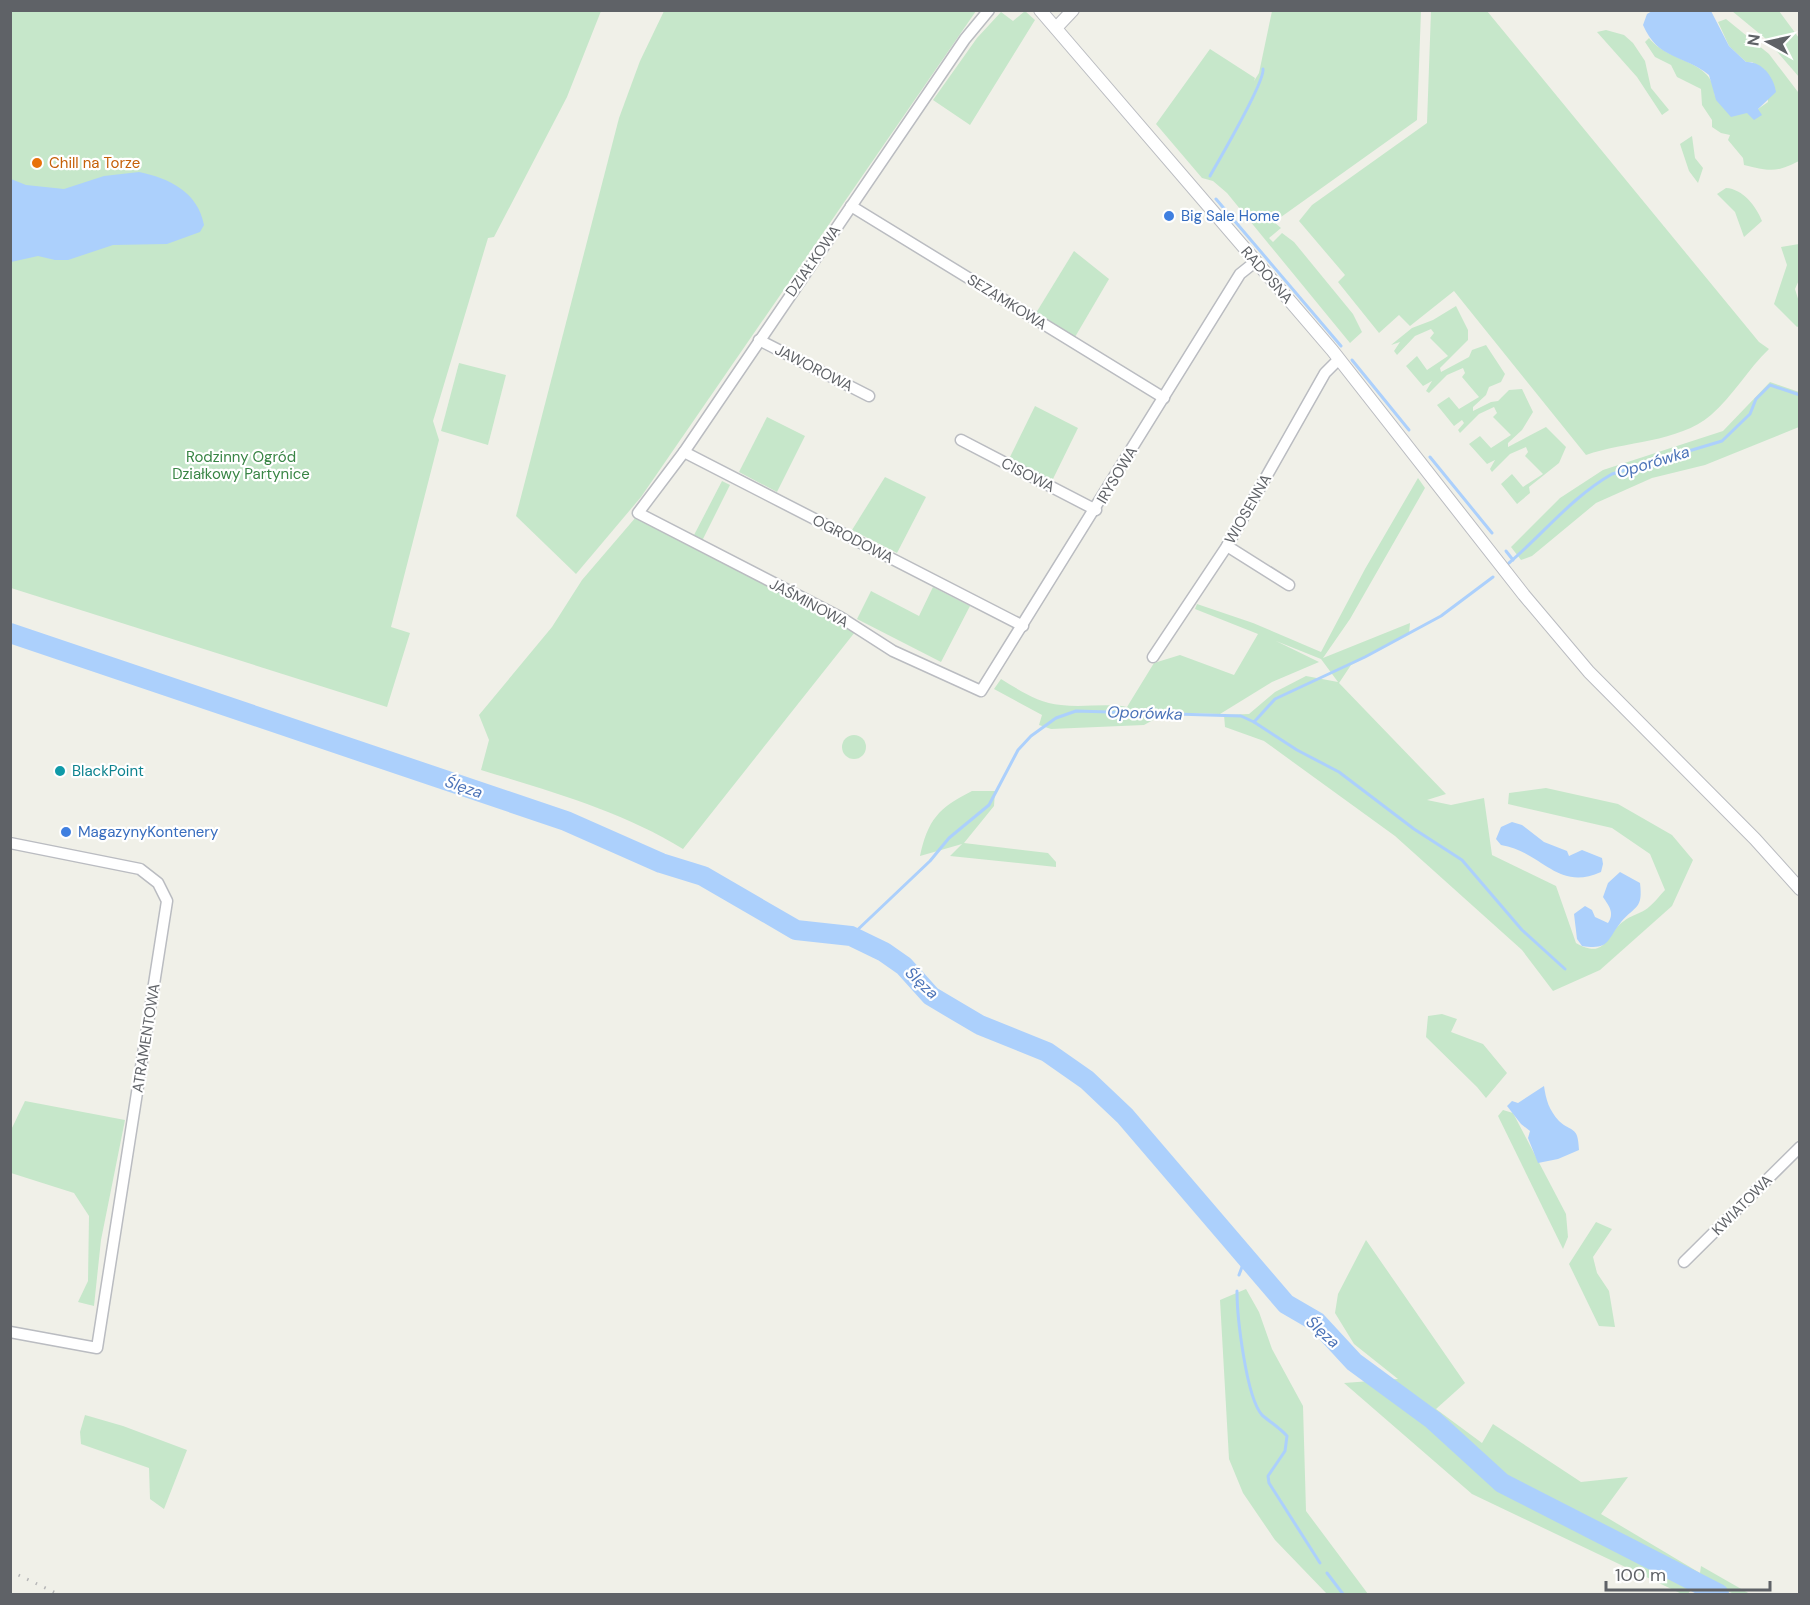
<svg xmlns="http://www.w3.org/2000/svg" width="1810" height="1605" font-family="'DM Sans',sans-serif">
<style>
.green{fill:#c6e7ca}
.water{fill:#acd0fc}
.lines{fill:none;stroke-linecap:round;stroke-linejoin:round}
.stream{stroke:#acd0fc;stroke-width:3}
.river{stroke:#acd0fc;stroke-width:20}
.minor-casing{stroke:#babcc1;stroke-width:13}
.tertiary-casing{stroke:#babcc1;stroke-width:14}
.minor{stroke:#fff;stroke-width:10}
.tertiary{stroke:#fff;stroke-width:12}
.rail{stroke:#b6b6b7;stroke-width:3;stroke-dasharray:1.5 8;stroke-linecap:butt}
.food-dot{fill:#e8710a;stroke:#fff;stroke-width:2}
.shop-dot{fill:#3f7fe0;stroke:#fff;stroke-width:2}
.culture-dot{fill:#0f9aa8;stroke:#fff;stroke-width:2}
.labels{text-anchor:middle;dominant-baseline:central;stroke-width:4.5;stroke-linejoin:round;paint-order:stroke}
.food-label{font-size:15px;fill:#c56008;stroke:#fff;text-anchor:start}
.shop-label{font-size:15px;fill:#366cbe;stroke:#fff;text-anchor:start}
.street-label{font-size:15px;fill:#5f6267;stroke:#fff}
.park-label{font-size:15px;fill:#398545;stroke:#fff}
.culture-label{font-size:15px;fill:#0d838f;stroke:#fff;text-anchor:start}
.water-label{font-size:16px;font-style:italic;fill:#4b73b8;stroke:#fff}
</style>
<rect width="100%" height="100%" fill="#f0f0e8"/>
<g class="green">
<polygon points="10,11 601,11 567,97 494,237 488,238 433,421 439,440 391,627 410,633 387,707 11,588"/>
<polygon points="664,11 976,11 641,497 576,574 516,516 619,118 640,61"/>
<polygon points="1025,11 1035,20 970,125 933,100 977,38 1001,12 1013,21"/>
<polygon points="1272,11 1421,11 1417,120 1274,222 1281,228 1269,238 1273,242 1282,233 1294,242 1353,314 1362,332 1350,343 1227,193 1213,181 1202,178 1156,124 1210,49 1255,78 1254,81 1259,73"/>
<path d="M1431,11H1487L1759,342L1769,349C1748,369 1733,396 1711,415C1678,443 1625,441 1586,455L1454,291L1410,326L1399,315L1379,333L1338,282L1345,275L1299,221L1312,205L1427,123Z"/>
<polygon points="1732,11 1779,11 1799,38 1799,77 1766,39"/>
<path d="M1726,19L1769,54L1798,92L1799,161C1776,173 1769,171 1744,165L1743,158L1728,140L1730,135L1721,133L1712,127V120L1702,105L1701,89L1677,77L1671,65L1655,57L1645,42L1649,38C1668,63 1714,59 1715,96L1758,109L1768,102L1765,70L1752,62H1746L1729,46L1718,22Z"/>
<polygon points="1606,30 1624,35 1633,43 1645,61 1651,88 1669,110 1662,115 1637,77 1597,32"/>
<polygon points="1692,136 1695,158 1703,168 1698,183 1689,171 1680,144"/>
<path d="M1726,188C1743,189 1756,206 1762,221L1744,237L1735,212L1717,194Z"/>
<polygon points="1799,244 1799,280 1795,289 1799,302 1799,326 1797,327 1774,304 1787,265 1781,247"/>
<polygon points="1074,251 1109,279 1075,337 1036,313"/>
<polygon points="1456,306 1468,330 1468,340 1440,368 1441,372 1469,357 1472,350 1486,345 1505,374 1501,382 1489,387 1486,395 1473,407 1473,411 1491,402 1498,401 1509,390 1522,389 1533,412 1522,430 1508,443 1508,447 1546,427 1566,447 1559,463 1529,487 1530,493 1517,504 1501,484 1512,474 1523,487 1543,474 1525,456 1528,452 1526,447 1510,454 1492,472 1490,469 1495,460 1487,464 1469,444 1480,436 1491,448 1511,435 1493,417 1497,413 1494,407 1479,414 1460,433 1458,430 1464,423 1462,420 1454,426 1437,405 1449,397 1459,409 1479,397 1462,377 1465,373 1463,368 1447,375 1429,393 1426,391 1432,381 1423,386 1406,366 1417,356 1427,370 1448,356 1430,338 1434,333 1431,329 1415,336 1397,355 1394,351 1400,342 1391,345 1412,328 1433,320"/>
<polygon points="459,363 506,375 488,445 441,431"/>
<polygon points="1770,382 1799,392 1799,427 1705,465 1652,478 1596,503 1532,556 1521,560 1511,547 1560,498 1603,470 1723,431"/>
<polygon points="1035,406 1078,428 1052,481 1009,459"/>
<polygon points="767,417 805,436 777,492 739,472"/>
<polygon points="885,477 926,497 897,553 852,530"/>
<path d="M1418,478L1425,488L1350,619L1323,658L1410,623L1409,634L1351,665L1339,683L1446,794L1427,800L1451,805L1484,798L1492,855L1556,886L1576,943C1607,961 1606,933 1624,921C1630,916 1638,914 1645,910C1653,905 1659,896 1665,890L1650,854L1612,828L1508,804L1509,793L1546,788L1618,804L1672,835L1693,860L1672,906L1600,970L1553,991L1522,950L1395,836L1264,741L1225,727L1224,715L1249,714L1275,692L1306,676L1338,682L1321,659L1276,641L1319,662L1272,682L1220,714L1156,712L1155,719L1144,725L1051,729L1039,725L1042,715L994,689L1001,679C1019,690 1038,703 1061,705C1083,708 1105,703 1127,707L1154,663L1180,655L1234,675L1258,634L1195,609L1197,604L1253,623L1321,652L1365,569Z"/>
<polygon points="722,481 730,485 702,541 693,537"/>
<path d="M636,517L832,617L855,632L683,849C622,811 550,791 481,770L489,740L479,715L552,627L582,580Z"/>
<polygon points="933,587 970,606 941,662 857,619 871,591 919,616"/>
<circle cx="854" cy="747" r="12"/>
<path d="M972,791H995L994,806L964,843L1048,853L1056,862V867L950,856L962,844L920,856C928,820 938,808 972,791Z"/>
<polygon points="1442,1014 1457,1019 1451,1032 1483,1044 1507,1073 1486,1098 1477,1087 1426,1037 1428,1016"/>
<polygon points="25,1101 125,1120 101,1240 94,1306 78,1302 88,1281 89,1216 74,1193 11,1173 11,1130"/>
<polygon points="1503,1110 1513,1113 1566,1214 1568,1237 1563,1249 1498,1116"/>
<polygon points="1596,1222 1612,1229 1593,1257 1597,1273 1609,1291 1615,1327 1599,1326 1569,1264"/>
<polygon points="1366,1240 1465,1383 1436,1409 1482,1443 1493,1424 1581,1482 1628,1477 1601,1514 1700,1573 1701,1566 1750,1594 1734,1594 1699,1577 1688,1594 1682,1594 1472,1494 1344,1383 1398,1379 1354,1344 1335,1313 1338,1294"/>
<polygon points="1246,1289 1259,1312 1272,1349 1303,1406 1306,1511 1368,1594 1327,1594 1275,1540 1243,1493 1229,1459 1220,1300"/>
<polygon points="85,1415 123,1426 187,1450 164,1509 150,1499 149,1468 81,1444 80,1432"/>
</g>
<g class="water">
<path d="M1654,10L1711,11L1729,46L1746,62C1762,61 1774,77 1776,92L1758,109L1762,115L1754,120L1747,113L1731,117L1716,100L1709,75C1683,54 1658,60 1643,25L1647,14Z"/>
<path d="M139,172C169,178 198,192 204,225L200,232L167,244L113,245L68,260H55L38,256L11,262V179L26,185L64,189L104,176Z"/>
<path d="M1512,822L1522,825L1544,842L1567,851L1569,856L1582,850L1602,858L1603,864L1601,872C1557,892 1543,852 1501,845L1496,839L1501,827Z"/>
<path d="M1620,872L1640,883C1643,909 1636,905 1621,922C1606,941 1610,950 1582,946L1577,939L1574,914L1585,906L1592,910L1595,917L1608,923C1615,913 1609,906 1603,897L1608,883Z"/>
<path d="M1544,1086C1546,1100 1549,1110 1559,1121C1572,1133 1578,1125 1579,1150L1558,1159L1538,1163L1528,1138L1530,1131L1521,1124L1507,1106L1512,1101L1518,1103Z"/>
</g>
<g class="lines">
<g class="stream">
<path d="M1210,176C1219,160 1265,82 1263,69"/>
<polyline points="1216,199 1341,346"/>
<polyline points="1352,360 1409,430"/>
<polyline points="1430,457 1492,533"/>
<polyline points="1506,551 1513,560"/>
<path d="M1509,563C1544,533 1572,497 1612,474L1722,441L1750,414L1756,399L1770,385L1800,395"/>
<polyline points="1254,722 1297,750 1339,772 1414,829 1462,860 1522,930 1565,969"/>
<polyline points="851,936 930,861 949,838 989,805 1018,750 1031,736 1056,718 1076,711 1241,716 1254,722 1275,699 1365,657 1441,616 1493,577"/>
<polyline points="1239,1275 1245,1259"/>
<path d="M1237,1291C1237,1316 1246,1397 1262,1415C1270,1422 1280,1428 1287,1436L1285,1451L1268,1476L1269,1483L1320,1563"/>
<polyline points="1327,1573 1343,1594"/>
</g>
<polyline class="river" points="10,633 566,821 661,863 703,876 796,930 851,936 884,952 904,966 931,996 980,1025 1047,1052 1087,1080 1125,1116 1286,1304 1317,1322 1354,1362 1433,1420 1502,1483 1719,1594"/>
<g class="minor-casing">
<g id="minor">
<polyline points="989,10 965,39 684,452 638,513 840,617 893,651 981,691 1240,274 1255,262"/>
<polyline points="851,206 1164,398"/>
<polyline points="759,340 869,396"/>
<polyline points="961,440 1096,510"/>
<polyline points="684,452 1023,626"/>
<polyline points="1227,546 1289,585"/>
<polyline points="1153,657 1227,546 1325,373 1339,359"/>
<polyline points="10,843 140,869 158,883 167,901 97,1348 10,1332"/>
<polyline points="1684,1262 1800,1147"/>
</g>
</g>
<g class="tertiary-casing">
<g id="tertiary">
<polyline points="1040,10 1332,350 1524,595 1589,672 1755,839 1800,889"/>
<polyline points="1056,28 1073,10"/>
</g>
</g>
<use href="#minor" class="minor"/>
<use href="#tertiary" class="tertiary"/>
<polyline class="rail" points="10,1571 58,1594"/>
</g>
<circle class="food-dot" cx="37" cy="163" r="6"/>
<g class="shop-dot">
<circle cx="1169" cy="216" r="6"/>
<circle cx="66" cy="832" r="6"/>
</g>
<circle class="culture-dot" cx="60" cy="771" r="6"/>
<g class="labels">
<g class="food-label">
<text x="49" y="163">Chill na Torze</text>
</g>
<g class="shop-label">
<text x="1181" y="216">Big Sale Home</text>
<text x="78" y="832">MagazynyKontenery</text>
</g>
<g class="street-label">
<text transform="translate(813 261) rotate(-55)">DZIAŁKOWA</text>
<text transform="translate(1267 275) rotate(49)">RADOSNA</text>
<text transform="translate(1007 302) rotate(32)">SEZAMKOWA</text>
<text transform="translate(814 368) rotate(27)">JAWOROWA</text>
<text transform="translate(1028 475) rotate(27)">CISOWA</text>
<text transform="translate(1117 475) rotate(-59)">IRYSOWA</text>
<text transform="translate(1248 509) rotate(-60)">WIOSENNA</text>
<text transform="translate(853 539) rotate(27)">OGRODOWA</text>
<text transform="translate(809 603) rotate(28)">JAŚMINOWA</text>
<text transform="translate(146 1038) rotate(-81)">ATRAMENTOWA</text>
<text transform="translate(1742 1205) rotate(-45)">KWIATOWA</text>
</g>
<g class="park-label">
<text x="241" y="457">Rodzinny Ogród<tspan x="241" dy="17">Działkowy Partynice</tspan></text>
</g>
<g class="culture-label">
<text x="72" y="771">BlackPoint</text>
</g>
<g class="water-label">
<text transform="translate(1653 462) rotate(-17)">Oporówka</text>
<text transform="translate(1145 713) rotate(2)">Oporówka</text>
<text transform="translate(464 787) rotate(19)">Ślęza</text>
<text transform="translate(922 983) rotate(43)">Ślęza</text>
<text transform="translate(1323 1332) rotate(42)">Ślęza</text>
</g>
</g>
<rect width="1810" height="1605" fill="none" stroke="#5f6267" stroke-width="24"/>
<g transform="translate(1768 42) rotate(278)" stroke="#ffffff" stroke-width="4.5" paint-order="stroke">
<path d="M0-4.5L10 22L0 15L-10 22Z" fill="#5f6267"/>
<text y="-9" font-size="16" font-weight="bold" text-anchor="middle" fill="#5f6267">N</text>
</g>
<path d="M1606 1581v9h164v-9" fill="none" stroke="#5f6267" stroke-width="3"/>
<text x="1615" y="1581" font-size="18" fill="#5f6267" stroke="#ffffff" stroke-width="4.5" paint-order="stroke">100 m</text>
</svg>
